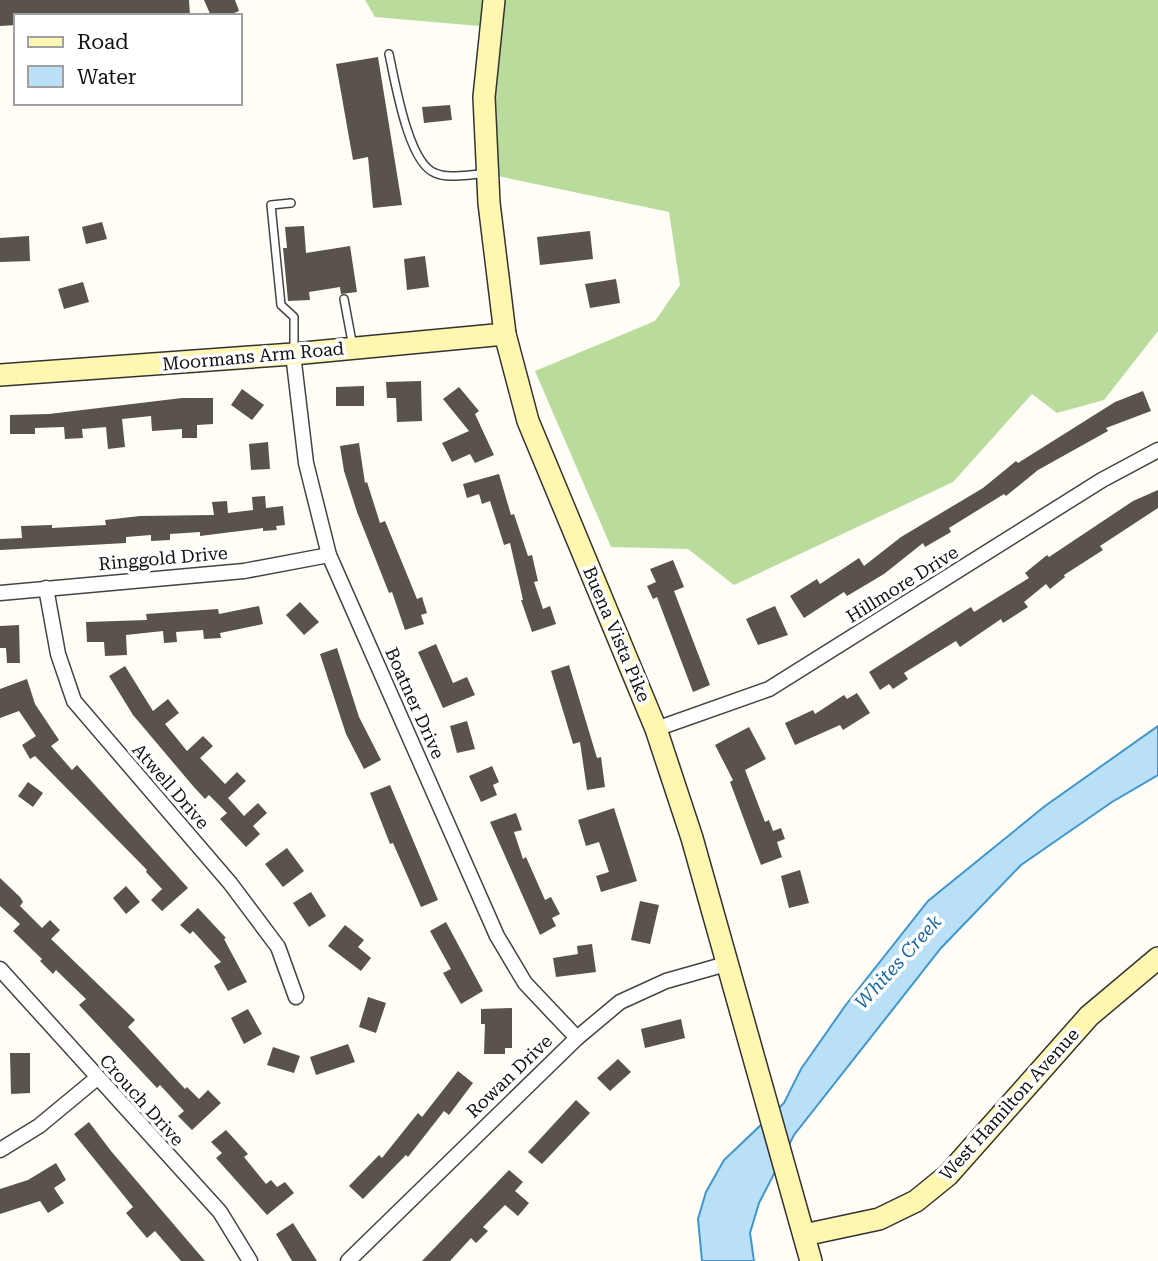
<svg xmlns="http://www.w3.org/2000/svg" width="1158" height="1261" font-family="'Roboto Serif',serif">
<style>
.forest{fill:#b9dc9c}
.water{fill:#b9e0f7;stroke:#3f96cf;stroke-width:2}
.building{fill:#5a524d}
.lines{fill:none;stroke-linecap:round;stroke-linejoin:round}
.lane-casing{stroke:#444;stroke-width:10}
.street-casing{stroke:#444;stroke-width:17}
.secondary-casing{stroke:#333;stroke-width:24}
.lane{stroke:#fff;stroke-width:7}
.street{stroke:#fff;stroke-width:14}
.secondary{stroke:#fff6b0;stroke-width:21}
.labels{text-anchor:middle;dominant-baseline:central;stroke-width:7;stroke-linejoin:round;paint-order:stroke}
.street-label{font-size:18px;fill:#111;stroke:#fff}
.water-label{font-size:19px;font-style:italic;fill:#1768a6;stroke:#fff}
</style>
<rect width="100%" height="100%" fill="#fffdf5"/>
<polygon class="forest" points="365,0 1158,0 1158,331 1104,400 1057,413 1032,394 953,482 734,585 688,549 611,547 535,371 655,321 680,285 669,212 488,174 491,27 375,17"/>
<polygon class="water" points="1158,726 1158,775 1112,802 1021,865 941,948 794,1135 759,1203 750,1233 754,1261 702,1261 698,1219 706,1192 724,1160 784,1103 801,1069 845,1006 928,901 1045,806"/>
<g class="building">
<polygon points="0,0 189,0 190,16 16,16 16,25 0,26"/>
<polygon points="204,0 235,0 239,11 227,16 211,16"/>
<polygon points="378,57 402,205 373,208 368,157 353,160 336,64"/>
<polygon points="450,105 452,120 424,123 422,107"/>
<polygon points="102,222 107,239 86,244 82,227"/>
<polygon points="304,226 306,253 350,246 357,292 341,294 340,287 309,292 310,300 288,301 283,248 287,248 285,227"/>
<polygon points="590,231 593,259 540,265 537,237"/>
<polygon points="29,236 30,261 0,262 0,238"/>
<polygon points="425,256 429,287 407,290 404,259"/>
<polygon points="616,279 620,303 590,308 585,284"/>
<polygon points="83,282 89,302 64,309 58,289"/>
<polygon points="421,381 422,421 397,422 396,398 387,398 386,382"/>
<polygon points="364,386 364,406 336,406 336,387"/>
<polygon points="459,387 479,411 475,414 494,455 475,463 470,454 452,462 442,443 469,431 443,399"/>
<polygon points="242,389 264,405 252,420 231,405"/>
<polygon points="1143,391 1151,411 1106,428 1108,431 1038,470 1006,496 1004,494 949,528 951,532 925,547 923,543 884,574 847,596 844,592 804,618 790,596 817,579 820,584 859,558 864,566 901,537 983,488 1016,461 1018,463 1115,402"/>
<polygon points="182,398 213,398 213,424 197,425 197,438 182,438 182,429 152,431 151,416 122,419 125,447 108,449 106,427 82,429 83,438 65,439 64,427 35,428 35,434 10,434 10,415 49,414"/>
<polygon points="268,442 270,469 251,470 249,444"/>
<polygon points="359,443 365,483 367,482 380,523 385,521 417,599 422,597 427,613 421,615 424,624 405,630 392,592 389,593 357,512 344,471 340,446"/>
<polygon points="499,474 511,515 514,514 528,556 532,555 538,581 534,582 543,609 550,606 556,624 532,632 521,600 523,600 510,543 504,545 490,501 482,504 479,494 467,498 463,484"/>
<polygon points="1158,490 1158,508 1100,546 1103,550 1064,575 1065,577 1050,589 1046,584 1024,602 1028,607 1003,623 1001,619 960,647 956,641 904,673 908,679 893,689 889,684 880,690 869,672 971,607 974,612 1029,578 1025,573 1047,555 1049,557 1133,501"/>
<polygon points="265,496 266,508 283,506 285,525 276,526 277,530 263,531 263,528 200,536 200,532 170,534 170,540 151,541 151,535 126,537 126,543 0,550 0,539 22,538 21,526 52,525 52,528 106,525 105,520 140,516 214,515 212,502 227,501 228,513 253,510 252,497"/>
<polygon points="673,560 684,587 674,591 710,685 693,692 657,597 653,599 647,586 656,582 650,569"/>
<polygon points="300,602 319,622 304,635 286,615"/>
<polygon points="259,606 263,624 220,633 221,638 204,639 203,630 176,632 177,642 164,643 163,631 126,635 127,655 105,656 104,642 87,642 86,622 147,620 146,614 218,609 219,614"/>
<polygon points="775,606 788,635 758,645 746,619"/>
<polygon points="19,625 20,663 7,663 6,648 0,648 0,626"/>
<polygon points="436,644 453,683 467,677 475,695 443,708 418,652"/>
<polygon points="337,648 359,717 381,760 364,769 346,734 320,654"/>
<polygon points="569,665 597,758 601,757 605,787 587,790 580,742 573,744 551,671"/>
<polygon points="125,666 153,711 168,699 179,713 165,724 187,751 203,736 213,746 200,758 225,784 237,772 246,781 228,798 244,816 258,803 267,813 253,826 260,834 246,847 220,819 227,813 209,795 205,799 193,786 133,715 109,676"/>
<polygon points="27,679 35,704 59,740 51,746 72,770 77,765 188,888 162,911 151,900 162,889 146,872 147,870 35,756 30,759 22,745 36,736 19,711 0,718 0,689"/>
<polygon points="857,693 870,713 843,730 840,725 795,745 785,723 813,710 815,714 844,695 847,699"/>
<polygon points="467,721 475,749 457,753 450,726"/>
<polygon points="749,727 766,759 745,770 765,822 769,820 773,831 781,828 785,839 777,842 782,857 761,865 730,782 733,780 715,745"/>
<polygon points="492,766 499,782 493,785 497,795 481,802 469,776"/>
<polygon points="28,782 43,793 33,807 18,796"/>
<polygon points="390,785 438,900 421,907 393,843 390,844 370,793"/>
<polygon points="614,808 637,881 601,892 596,876 609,872 599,842 586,846 578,820"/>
<polygon points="516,813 522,830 514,832 523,859 526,857 545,900 551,897 560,914 552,918 556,926 540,935 490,822"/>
<polygon points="287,848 304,871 283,887 265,864"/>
<polygon points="800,870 809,903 789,908 781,876"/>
<polygon points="0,878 20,897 23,902 20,906 42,928 50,920 60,930 51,939 135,1020 128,1027 185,1089 187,1087 199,1099 208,1090 221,1103 192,1130 178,1116 184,1111 160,1085 157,1088 79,1005 86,999 56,970 53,974 40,961 42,959 13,931 20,924 0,906"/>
<polygon points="126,886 140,902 126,914 113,898"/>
<polygon points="311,892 326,916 309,927 293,903"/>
<polygon points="640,901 659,905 650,944 631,940"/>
<polygon points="198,908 226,938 224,939 247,982 228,991 214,966 221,962 193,931 190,934 180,925"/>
<polygon points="446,922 483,991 461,1004 443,973 451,969 430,931"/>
<polygon points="345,925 364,940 358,947 371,958 361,971 328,946"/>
<polygon points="592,944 596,972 556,977 553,958 578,954 577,946"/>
<polygon points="368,997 386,1003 376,1033 359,1027"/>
<polygon points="512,1008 512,1048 505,1048 505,1054 484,1054 485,1024 481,1024 481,1009"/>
<polygon points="248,1009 262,1034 244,1044 231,1018"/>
<polygon points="681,1019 685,1038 645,1048 641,1029"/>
<polygon points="348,1044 355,1062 316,1075 310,1057"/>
<polygon points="273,1047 300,1056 294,1073 267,1065"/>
<polygon points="10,1053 30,1053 30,1093 11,1094"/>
<polygon points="618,1059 631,1072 610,1091 597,1078"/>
<polygon points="458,1071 473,1083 449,1115 444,1111 408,1157 406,1155 363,1199 349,1186 379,1155 382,1158 418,1113 422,1117"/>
<polygon points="576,1100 590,1113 542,1164 528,1152"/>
<polygon points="89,1122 111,1151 205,1261 181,1261 155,1231 147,1238 126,1213 133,1207 74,1134"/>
<polygon points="226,1130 248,1154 244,1157 266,1184 271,1180 277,1187 285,1182 294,1193 267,1215 216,1158 222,1153 211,1142"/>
<polygon points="56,1163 66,1180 54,1188 64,1203 48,1213 40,1201 0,1214 0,1189 28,1180"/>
<polygon points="509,1170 523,1182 515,1191 529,1203 518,1216 505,1205 483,1227 488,1231 476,1243 471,1238 450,1261 422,1261"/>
<polygon points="293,1223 317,1261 292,1261 276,1234"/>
</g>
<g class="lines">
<g class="lane-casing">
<g id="lane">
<path d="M389,54C395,81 408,163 435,173C448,179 470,174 484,174"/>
<polyline points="291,203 271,205 281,305 294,317 294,349"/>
<polyline points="344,299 353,347"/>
</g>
</g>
<g class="street-casing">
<g id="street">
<polyline points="293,354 306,463 329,555 497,936 525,983 577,1038"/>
<polyline points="46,588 58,654 74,701 230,883 278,947 296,997"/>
<polyline points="0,593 244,571 329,555"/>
<polyline points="656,729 769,689 1102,480 1158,450"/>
<polyline points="0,969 220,1212 250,1261"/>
<polyline points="0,1150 39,1126 97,1078"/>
<polyline points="348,1261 577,1038 620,1002 666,981 726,964"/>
</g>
</g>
<g class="secondary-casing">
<g id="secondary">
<polyline points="494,0 484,97 489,203 505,334 528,421 656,729 692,838 811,1261"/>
<polyline points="0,375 293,354 505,334"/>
<polyline points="804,1235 879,1219 916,1201 948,1175 1089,1016 1158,958"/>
</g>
</g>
<use href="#lane" class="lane"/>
<use href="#street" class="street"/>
<use href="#secondary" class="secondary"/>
</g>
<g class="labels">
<g class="street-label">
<text transform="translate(253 356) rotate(-5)">Moormans Arm Road</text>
<text transform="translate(163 558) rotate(-5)">Ringgold Drive</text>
<text transform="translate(902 584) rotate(-32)">Hillmore Drive</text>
<text transform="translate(617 634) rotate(67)">Buena Vista Pike</text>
<text transform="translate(415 703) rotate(66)">Boatner Drive</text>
<text transform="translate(171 786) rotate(49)">Atwell Drive</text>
<text transform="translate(509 1076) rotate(-44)">Rowan Drive</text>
<text transform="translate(142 1100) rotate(48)">Crouch Drive</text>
<text transform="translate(1009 1104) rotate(-48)">West Hamilton Avenue</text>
</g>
<g class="water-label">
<text transform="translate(898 962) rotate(-48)">Whites Creek</text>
</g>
</g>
<rect x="14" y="14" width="228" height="91" fill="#ffffff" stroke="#a0a0a0" stroke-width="2"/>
<rect x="28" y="37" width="35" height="10" fill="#fff6b0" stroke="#a0a0a0" stroke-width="2"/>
<text x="77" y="49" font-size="21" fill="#111111">Road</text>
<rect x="28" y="66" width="35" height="21" fill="#b9e0f7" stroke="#a0a0a0" stroke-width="2"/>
<text x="77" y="84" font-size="21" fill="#111111">Water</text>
</svg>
